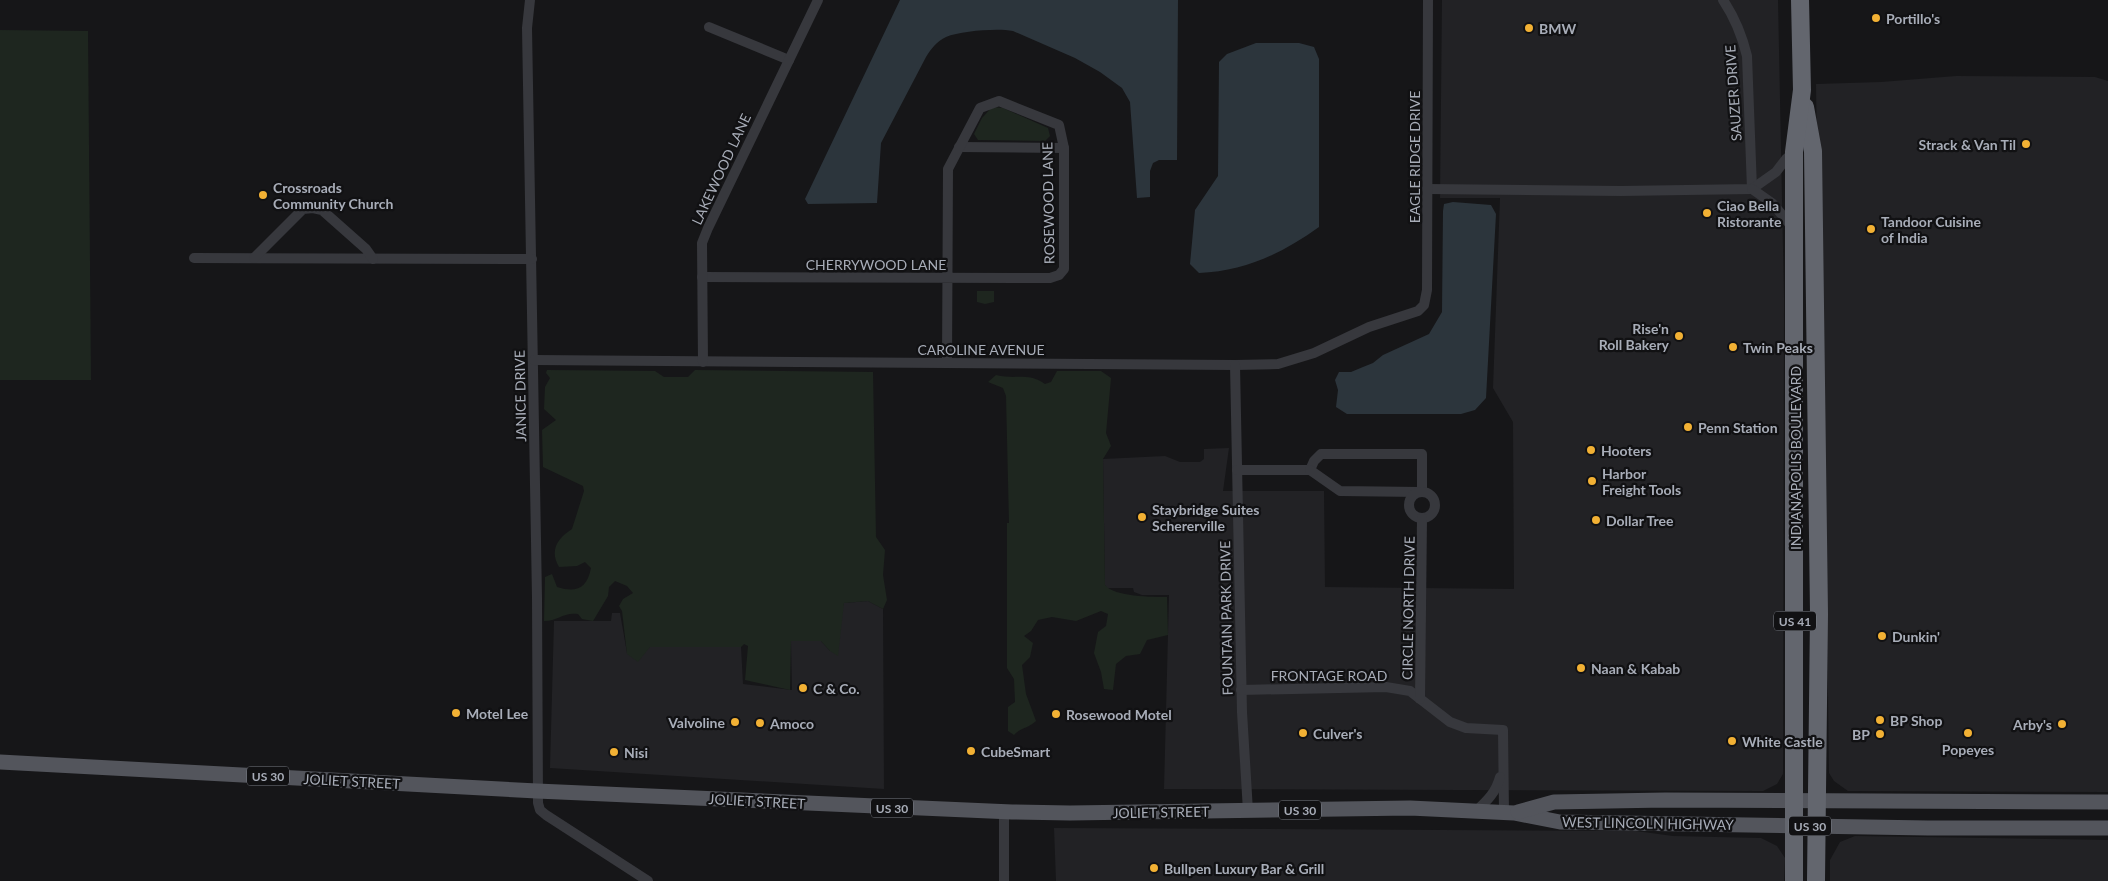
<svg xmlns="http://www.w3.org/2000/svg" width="2108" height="881" font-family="Lato,sans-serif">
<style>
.built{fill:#222225}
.green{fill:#1e261f}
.water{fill:#2c353c}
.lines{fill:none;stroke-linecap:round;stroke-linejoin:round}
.street{stroke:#37383d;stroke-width:10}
.primary{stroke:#53555c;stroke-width:15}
.highway{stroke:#63666e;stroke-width:18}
.poi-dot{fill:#f2b134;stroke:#111113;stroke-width:2}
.labels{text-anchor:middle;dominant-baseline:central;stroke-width:4.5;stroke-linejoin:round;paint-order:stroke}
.shield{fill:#111113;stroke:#7b7e86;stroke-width:1}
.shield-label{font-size:12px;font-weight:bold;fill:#a8adb8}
.poi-label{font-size:14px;font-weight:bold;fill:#a8adb8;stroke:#111113;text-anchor:start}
.street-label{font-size:14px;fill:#a8adb8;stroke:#111113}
</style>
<rect width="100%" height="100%" fill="#161618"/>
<g class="built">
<polygon points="1442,0 1778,0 1784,298 1783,774 1777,784 1763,791 1164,789 1169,595 1142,595 1134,592 1133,588 1107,588 1105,585 1103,459 1165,456 1180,462 1200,462 1204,459 1204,449 1229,448 1223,491 1324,491 1325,587 1514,589 1513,422 1493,388 1500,198 1440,198"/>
<polygon points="1956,76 2095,77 2108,81 2108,792 1848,791 1834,781 1829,773 1824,377 1819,298 1816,84 1881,82"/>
<polygon points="868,601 883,609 884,789 550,768 554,621 611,621 612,613 620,613 627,653 650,647 741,647 743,684 792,690 791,641 821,641 830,651 844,603"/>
<polygon points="1054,828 1636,831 1673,836 1761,838 1777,846 1785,858 1784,881 1056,881"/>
<polygon points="1855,836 2108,840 2108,881 1830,881 1830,860 1840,842"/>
</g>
<g class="green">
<polygon points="0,30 88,31 91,380 0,380"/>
<polygon points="992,107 1003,108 1048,128 1050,136 1045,141 978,140 974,134 982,118"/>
<polygon points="977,291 994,291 994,302 985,304 977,302"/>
<path d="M547,370L655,371L664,377H688L695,370L873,372L876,537L885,550L883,575L887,600L883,609L868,601L844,603L838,656L830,651L821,641H791L790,690L745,680L748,646L744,644L741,647H650L638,662L627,654L622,611L619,606L623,599L633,593L627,586L615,581L609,587L608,596L593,621L582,619L578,614C563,612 558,621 544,621L545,577L552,574L557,587C576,593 587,589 591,568L585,562L577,566L559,567C549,550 558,538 572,529L584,491L583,486L543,467L542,430L556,420L544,409L545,387L550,378L546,373Z"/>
<path d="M1057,371H1101L1111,378L1106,433L1111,446L1103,459L1105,585C1114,597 1153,597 1167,597L1168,635L1147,640L1140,654L1126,656L1116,664L1113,690L1104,689L1101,672L1094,653L1098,632L1106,626L1108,614L1101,611L1076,621L1052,617L1038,620L1031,631L1024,636L1033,643L1030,657L1022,665L1026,694L1036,721C1029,728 1020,728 1014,735L1008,731V707L1015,702L1014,679L1007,668V523H1009L1006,396L1003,388L988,382L996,375C1015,380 1028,372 1045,384L1051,382Z"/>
</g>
<g class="water">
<path d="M900,0H1178L1177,160H1159L1153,163L1150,171V197L1137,198L1130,102L1122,88L1100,72L1075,58L1013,31C997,28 961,31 946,37C937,41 931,49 926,57L881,143L877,203L808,204L805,199Z"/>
<path d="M1256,43H1299L1314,47L1319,59V227C1281,254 1245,271 1199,273L1190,264L1195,210L1218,176L1219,62L1227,54Z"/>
<polygon points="1453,202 1491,205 1496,214 1486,398 1475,410 1461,414 1347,414 1336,407 1338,390 1335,380 1339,372 1351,372 1363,367 1373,363 1383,355 1429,334 1442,312 1443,211 1444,204"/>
</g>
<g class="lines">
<g class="street">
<polyline points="530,0 527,28 537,598 538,803 540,810 546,815 648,881"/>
<path d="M1723,0C1735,18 1742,35 1747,56L1752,189"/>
<polyline points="709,27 789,60"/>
<polyline points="959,147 1064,148"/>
<polyline points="1427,189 1621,191 1752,189 1776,172 1786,159 1794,152"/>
<polyline points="1752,189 1772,203 1793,228"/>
<polyline points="194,258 532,259"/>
<polyline points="254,258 303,209 313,208 322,210 366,249 373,259"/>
<polyline points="702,277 1050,278 1059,275 1064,269 1064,148 1059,125 999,101 980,108 948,169 947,363"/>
<polyline points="534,360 1235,365 1278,364 1314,353 1369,327 1418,311 1424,305 1427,290 1428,0"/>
<polyline points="703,362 702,243 708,228 818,0"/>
<polyline points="1235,365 1242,712 1248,811"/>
<polyline points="1237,470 1310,470 1314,461 1321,454 1422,454 1422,491"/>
<polyline points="1310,470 1340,491 1419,492"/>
<circle cx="1422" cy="505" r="13"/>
<polyline points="1241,690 1386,687 1410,691 1450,722 1466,728 1503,730 1504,812"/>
<polyline points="1420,699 1422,518"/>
<path d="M1476,811C1488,800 1496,792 1500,777"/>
<polyline points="1004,881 1004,812"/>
</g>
<g class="primary">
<polyline points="0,762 537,791 1012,812 1070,813 1410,808 1514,813 1560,822 1928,828 2108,828"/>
<polyline points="1518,812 1554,802 1665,800 2108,802"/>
</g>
<g class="highway">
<polyline points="1805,107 1813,151 1819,614 1816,881"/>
<polyline points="1794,881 1794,152 1802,90 1800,0"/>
</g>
</g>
<g class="poi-dot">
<circle cx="1876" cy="18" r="5"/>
<circle cx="1529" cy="28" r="5"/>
<circle cx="2026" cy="144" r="5"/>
<circle cx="263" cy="195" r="5"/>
<circle cx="1707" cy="213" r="5"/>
<circle cx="1871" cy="229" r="5"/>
<circle cx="1679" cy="336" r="5"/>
<circle cx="1733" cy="347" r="5"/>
<circle cx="1688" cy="427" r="5"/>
<circle cx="1591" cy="450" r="5"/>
<circle cx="1592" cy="481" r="5"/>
<circle cx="1142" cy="517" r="5"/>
<circle cx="1596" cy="520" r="5"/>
<circle cx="1882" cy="636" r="5"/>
<circle cx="1581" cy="668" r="5"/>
<circle cx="803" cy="688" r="5"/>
<circle cx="456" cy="713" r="5"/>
<circle cx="1056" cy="714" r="5"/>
<circle cx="1880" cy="720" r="5"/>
<circle cx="735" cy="722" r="5"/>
<circle cx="760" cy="723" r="5"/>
<circle cx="2062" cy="724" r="5"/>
<circle cx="1303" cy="733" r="5"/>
<circle cx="1968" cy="733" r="5"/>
<circle cx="1880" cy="734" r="5"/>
<circle cx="1732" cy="741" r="5"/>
<circle cx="971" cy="751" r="5"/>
<circle cx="614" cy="752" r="5"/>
<circle cx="1154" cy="868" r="5"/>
</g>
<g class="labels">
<g class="shield">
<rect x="1774" y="611.5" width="42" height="19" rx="4"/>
<rect x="247" y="766.5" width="42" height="19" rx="4"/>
<rect x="871" y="798.5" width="42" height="19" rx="4"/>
<rect x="1279" y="800.5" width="42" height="19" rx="4"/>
<rect x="1789" y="816.5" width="42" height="19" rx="4"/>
</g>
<g class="shield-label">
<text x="1795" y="621">US 41</text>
<text x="268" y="776">US 30</text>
<text x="892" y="808">US 30</text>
<text x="1300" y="810">US 30</text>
<text x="1810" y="826">US 30</text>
</g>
<g class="poi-label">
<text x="1886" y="18">Portillo's</text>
<text x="1539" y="28">BMW</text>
<text x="2016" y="144" text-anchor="end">Strack &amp; Van Til</text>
<text x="273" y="187">Crossroads<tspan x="273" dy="16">Community Church</tspan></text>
<text x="1717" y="205">Ciao Bella<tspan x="1717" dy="16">Ristorante</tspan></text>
<text x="1881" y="221">Tandoor Cuisine<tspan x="1881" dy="16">of India</tspan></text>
<text x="1669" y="328" text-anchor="end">Rise'n<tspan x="1669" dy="16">Roll Bakery</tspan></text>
<text x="1743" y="347">Twin Peaks</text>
<text x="1698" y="427">Penn Station</text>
<text x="1601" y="450">Hooters</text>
<text x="1602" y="473">Harbor<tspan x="1602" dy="16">Freight Tools</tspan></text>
<text x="1152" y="509">Staybridge Suites<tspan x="1152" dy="16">Schererville</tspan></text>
<text x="1606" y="520">Dollar Tree</text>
<text x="1892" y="636">Dunkin'</text>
<text x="1591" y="668">Naan &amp; Kabab</text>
<text x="813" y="688">C &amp; Co.</text>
<text x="466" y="713">Motel Lee</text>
<text x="1066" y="714">Rosewood Motel</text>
<text x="1890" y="720">BP Shop</text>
<text x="725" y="722" text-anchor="end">Valvoline</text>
<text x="770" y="723">Amoco</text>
<text x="2052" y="724" text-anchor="end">Arby's</text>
<text x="1313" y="733">Culver's</text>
<text x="1870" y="734" text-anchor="end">BP</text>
<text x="1742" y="741">White Castle</text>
<text x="1968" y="749" text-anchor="middle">Popeyes</text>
<text x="981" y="751">CubeSmart</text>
<text x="624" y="752">Nisi</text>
<text x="1164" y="868">Bullpen Luxury Bar &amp; Grill</text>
</g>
<g class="street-label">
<text transform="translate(1733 93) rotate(-94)">SAUZER DRIVE</text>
<text transform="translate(1414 157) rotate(-90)">EAGLE RIDGE DRIVE</text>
<text transform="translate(721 169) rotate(-65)">LAKEWOOD LANE</text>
<text transform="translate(1048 203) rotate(-91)">ROSEWOOD LANE</text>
<text x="876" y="264">CHERRYWOOD LANE</text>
<text x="981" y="349">CAROLINE AVENUE</text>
<text transform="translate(520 396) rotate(-91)">JANICE DRIVE</text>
<text transform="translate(1795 458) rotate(-90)">INDIANAPOLIS BOULEVARD</text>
<text transform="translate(1408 608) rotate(-89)">CIRCLE NORTH DRIVE</text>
<text transform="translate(1226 618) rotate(-91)">FOUNTAIN PARK DRIVE</text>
<text x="1329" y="675">FRONTAGE ROAD</text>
<text transform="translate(352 781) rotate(3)">JOLIET STREET</text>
<text transform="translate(757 801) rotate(3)">JOLIET STREET</text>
<text transform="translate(1161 812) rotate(-1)">JOLIET STREET</text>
<text transform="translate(1648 823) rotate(1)">WEST LINCOLN HIGHWAY</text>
</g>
</g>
</svg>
